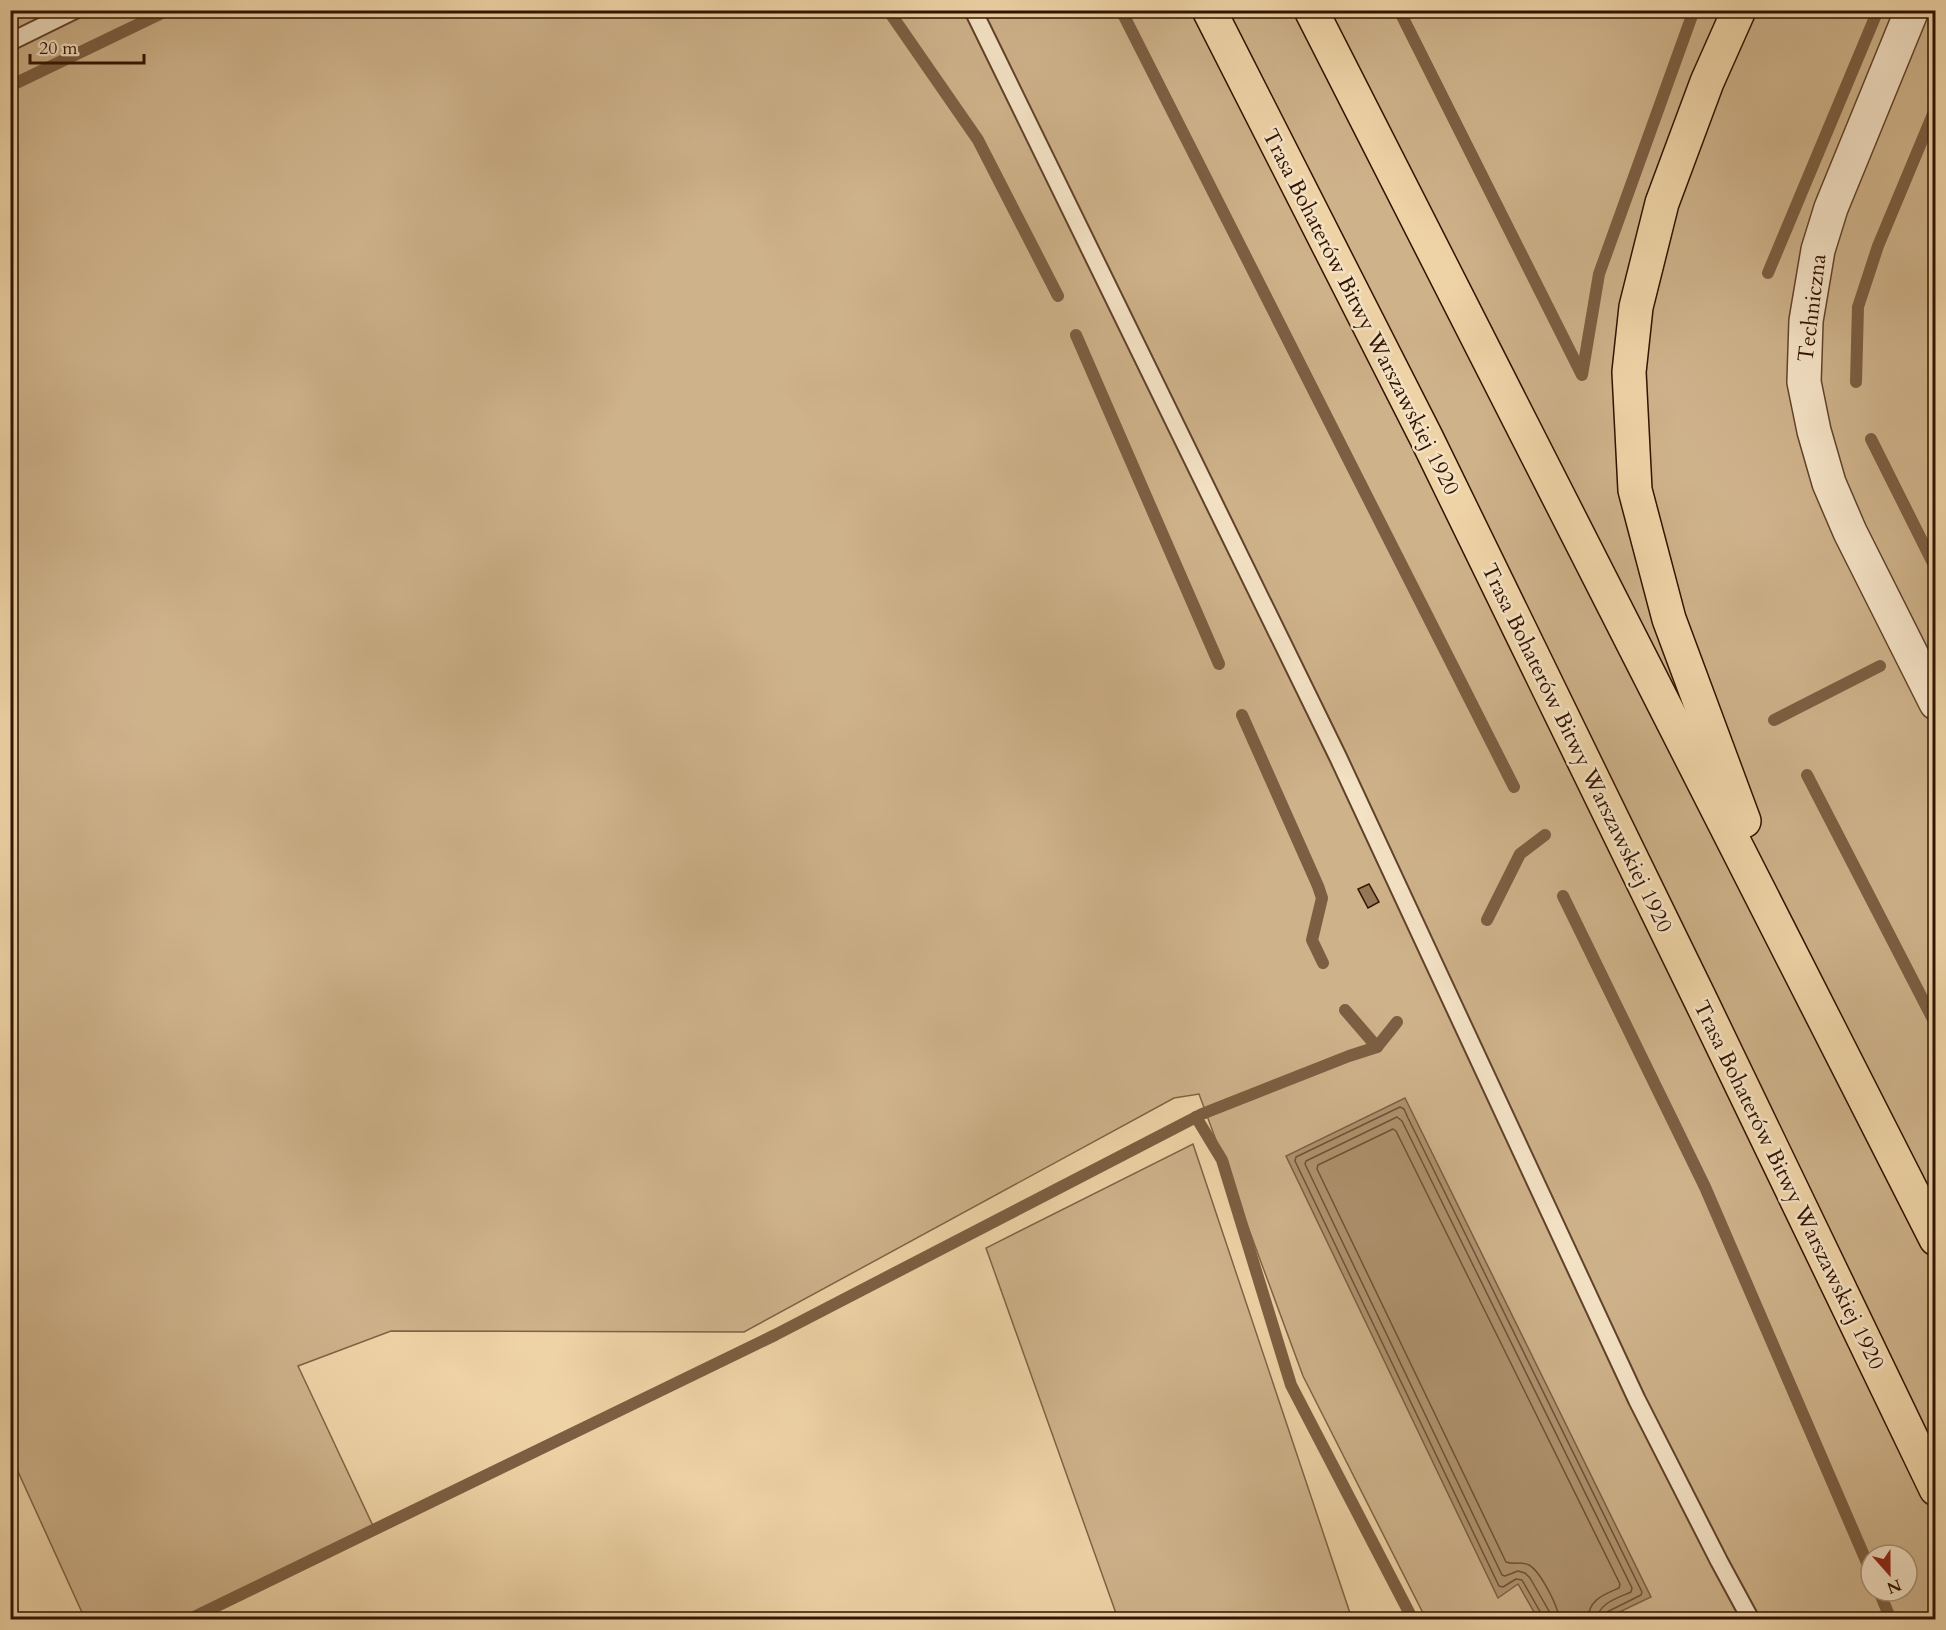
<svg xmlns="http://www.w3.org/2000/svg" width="1946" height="1630" font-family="Cardo,serif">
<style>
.green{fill:#ceb28a;stroke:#806245;stroke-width:1.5;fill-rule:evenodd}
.water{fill:#ae926e;stroke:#7c5f42;stroke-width:1.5}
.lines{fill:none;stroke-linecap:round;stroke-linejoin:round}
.shore{stroke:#705237;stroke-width:1.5}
.stream{stroke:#7c5f42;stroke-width:12}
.building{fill:#947756;stroke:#321300;stroke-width:1.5}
.service-casing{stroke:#61432a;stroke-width:20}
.minor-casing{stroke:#61432a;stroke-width:36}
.motorway-casing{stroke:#321300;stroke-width:36}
.path{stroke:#321300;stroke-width:4;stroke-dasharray:1.5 3;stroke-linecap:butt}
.service{stroke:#f4e2c5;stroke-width:16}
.minor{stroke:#f4e2c5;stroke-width:33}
.motorway{stroke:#eed3a6;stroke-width:33}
.labels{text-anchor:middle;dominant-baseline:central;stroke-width:5;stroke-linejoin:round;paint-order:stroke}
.street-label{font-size:22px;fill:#321300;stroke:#f4e2c5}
</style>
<rect width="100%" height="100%" fill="#eed3a6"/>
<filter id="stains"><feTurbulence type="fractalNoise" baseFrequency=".00333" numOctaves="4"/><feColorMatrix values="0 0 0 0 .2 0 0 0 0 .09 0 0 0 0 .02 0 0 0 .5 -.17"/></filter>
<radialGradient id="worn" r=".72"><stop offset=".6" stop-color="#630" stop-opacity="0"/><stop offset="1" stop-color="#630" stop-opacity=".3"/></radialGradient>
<g class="green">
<path d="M10,11H1935V1619H1426L1303,1376L1199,1094L1174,1098L744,1332L391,1331L298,1366L375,1530L190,1619H85L10,1454ZM1871,1555H1907V1591H1871Z"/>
<polygon points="1193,1144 1352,1619 1118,1619 986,1248"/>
</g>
<polygon class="water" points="1405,1098 1651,1597 1605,1619 1538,1619 1518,1584 1498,1598 1286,1156"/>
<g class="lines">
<g class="shore">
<polyline points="1543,1620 1542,1615 1522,1580 1516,1579 1503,1587 1499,1586 1295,1161 1296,1157 1400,1107 1404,1109 1408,1118 1642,1592 1641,1595 1607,1612 1604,1620"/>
<path d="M1550,1620L1549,1611L1530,1578L1525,1573L1518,1571L1505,1576L1502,1575L1305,1164L1306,1161L1397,1117L1402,1121L1632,1588L1631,1592C1618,1598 1598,1603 1597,1620"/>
<path d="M1559,1620C1559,1607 1540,1571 1529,1565C1521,1561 1513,1565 1506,1562L1317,1169L1318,1165L1393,1129L1396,1131L1620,1584L1619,1588C1603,1595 1588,1600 1588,1620"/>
</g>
<g class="stream">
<polyline points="888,10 978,140 1058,296"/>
<polyline points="1121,10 1514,787"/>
<polyline points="1399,10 1582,375 1599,274 1694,10"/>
<polyline points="10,86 168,10"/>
<polyline points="1768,273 1878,10"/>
<polyline points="1076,335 1219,664"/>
<polyline points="1856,382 1858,307 1878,246 1936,107"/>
<polyline points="1871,439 1936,569"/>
<polyline points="1242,715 1318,886 1322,898 1312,940 1323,963"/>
<polyline points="1774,720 1880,666"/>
<polyline points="1807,775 1936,1025"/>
<polyline points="1563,896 1705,1187 1871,1572"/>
<polyline points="1487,920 1520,854 1545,835"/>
<polyline points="1345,1010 1377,1047"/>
<polyline points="1196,1117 1222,1160 1291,1385 1413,1620"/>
<polyline points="1879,1591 1891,1620"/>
<polyline points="188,1620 775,1335 1202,1114 1349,1056 1377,1047 1397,1022"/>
</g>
</g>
<polygon class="building" points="1369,884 1379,902 1368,908 1358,889"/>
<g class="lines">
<g class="service-casing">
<g id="service">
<polyline points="973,10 1338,757 1637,1400 1719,1561 1751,1620"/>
<polyline points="10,42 75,10"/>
</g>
</g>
<g class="minor-casing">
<polyline id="minor" points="1912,10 1831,208 1818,250 1806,321 1804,382 1814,431 1829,483 1850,532 1936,703"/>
</g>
<g class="motorway-casing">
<g id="motorway">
<polyline points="1209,10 1426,437 1701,1001 1936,1489"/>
<polyline points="1311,10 1936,1239"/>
<polyline points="1739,10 1707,82 1662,203 1636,307 1629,372 1635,490 1669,619 1744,821"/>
</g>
</g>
<polyline class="path" points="10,1600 17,1620"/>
<use href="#service" class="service"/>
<use href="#minor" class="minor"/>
<use href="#motorway" class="motorway"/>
</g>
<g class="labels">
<g class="street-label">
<text transform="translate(1812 308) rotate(-83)">Techniczna</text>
<text transform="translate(1361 312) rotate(63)">Trasa Bohaterów Bitwy Warszawskiej 1920</text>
<text transform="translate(1577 748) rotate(64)">Trasa Bohaterów Bitwy Warszawskiej 1920</text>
<text transform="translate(1789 1185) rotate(64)">Trasa Bohaterów Bitwy Warszawskiej 1920</text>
</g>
</g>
<rect width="1946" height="1630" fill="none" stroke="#eed3a6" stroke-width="36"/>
<rect x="12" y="12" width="1922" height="1606" fill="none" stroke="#321300" stroke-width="3"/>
<rect x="18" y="18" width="1910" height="1594" fill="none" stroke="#321300" stroke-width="1.5"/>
<g transform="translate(1889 1573) rotate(159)"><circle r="28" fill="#f4e2c5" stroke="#a68f76" stroke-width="1.5"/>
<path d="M0-4.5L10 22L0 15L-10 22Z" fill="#8f2418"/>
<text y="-9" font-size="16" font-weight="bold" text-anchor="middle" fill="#321300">N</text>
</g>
<path d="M30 54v9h114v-9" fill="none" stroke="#321300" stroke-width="3"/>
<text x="39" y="54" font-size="18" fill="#321300" stroke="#f4e2c5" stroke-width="4.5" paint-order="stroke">20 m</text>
<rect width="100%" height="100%" filter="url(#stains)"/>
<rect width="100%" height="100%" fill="url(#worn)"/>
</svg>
